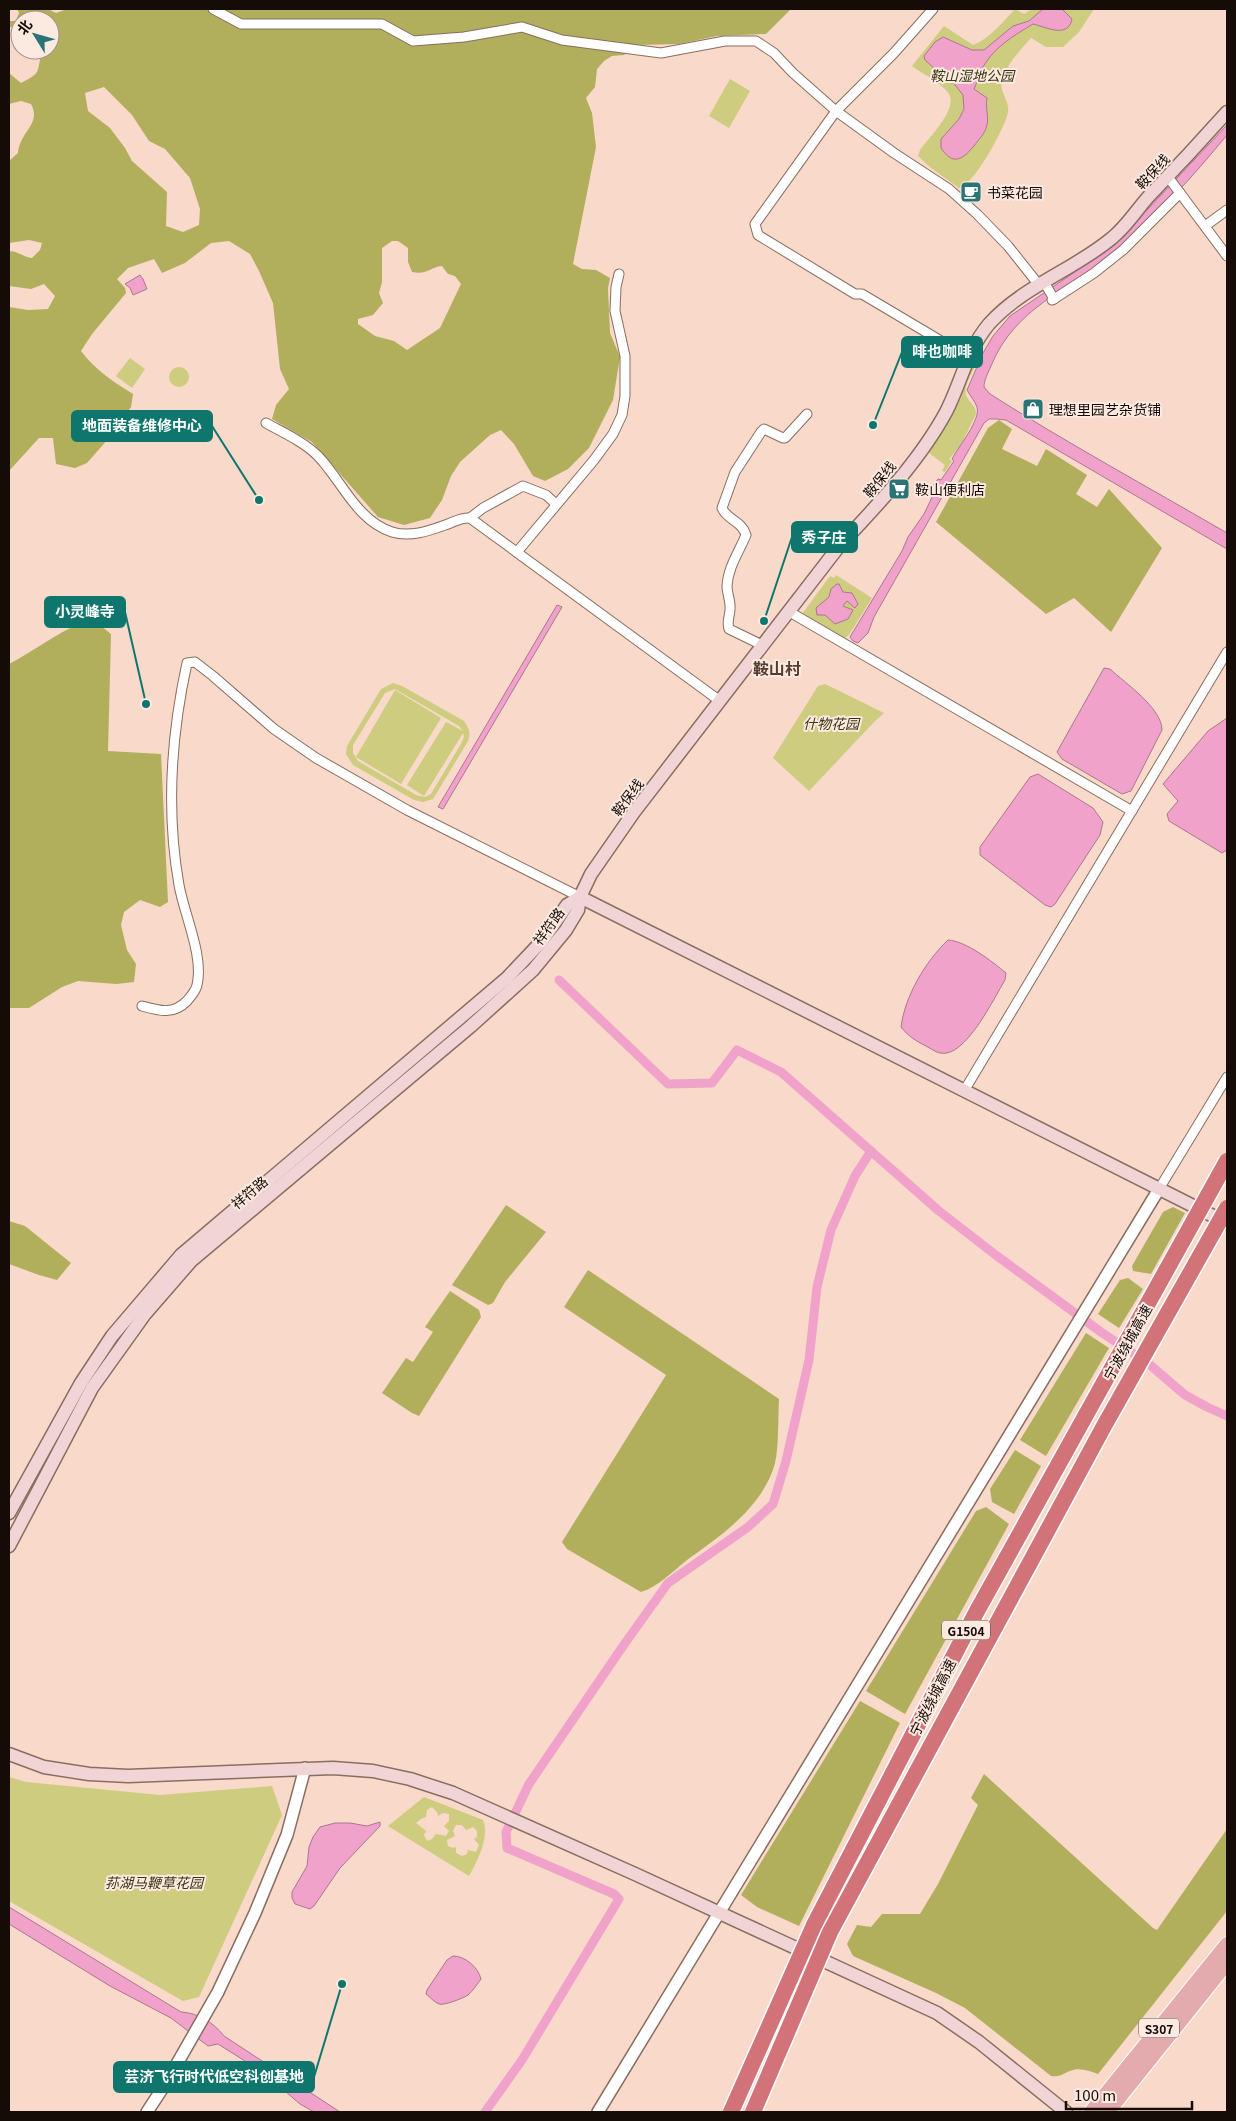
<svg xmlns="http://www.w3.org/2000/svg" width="1236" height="2121" font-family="Georgia,'Noto Sans SC',serif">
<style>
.green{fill:#cecc7e;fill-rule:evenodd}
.forest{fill:#b1af5c;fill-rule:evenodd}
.water{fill:#f0a2cb;stroke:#ae7590}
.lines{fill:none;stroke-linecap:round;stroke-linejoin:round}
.canal{stroke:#f0a2cb;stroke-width:9}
.minor-casing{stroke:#896e60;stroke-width:11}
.tertiary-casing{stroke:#896e60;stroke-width:14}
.secondary-casing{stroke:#896e60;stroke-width:15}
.primary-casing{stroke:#fff;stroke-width:16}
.minor{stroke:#fff;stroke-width:9}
.tertiary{stroke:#fff;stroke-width:11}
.secondary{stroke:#f1d5d6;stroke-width:12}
.primary{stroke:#e3abae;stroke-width:14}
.motorway-bridge-casing{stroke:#fff;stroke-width:19;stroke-linecap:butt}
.motorway-bridge{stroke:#d17378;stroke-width:16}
.labels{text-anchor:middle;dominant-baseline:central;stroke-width:4;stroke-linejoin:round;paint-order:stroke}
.shield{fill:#fce9e0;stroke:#5a4e48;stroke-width:1}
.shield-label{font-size:12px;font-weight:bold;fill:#150b07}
.park-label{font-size:14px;font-style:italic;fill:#383713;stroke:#fce9e0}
.street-label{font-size:14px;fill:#150b07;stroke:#fce9e0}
.poi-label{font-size:14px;fill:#150b07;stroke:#fce9e0;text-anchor:start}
.quarter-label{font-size:16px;font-weight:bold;fill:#563d31;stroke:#fce9e0}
.leader{fill:none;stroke:#0f766e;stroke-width:2}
.callout-dot{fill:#0f766e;stroke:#fce9e0;stroke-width:2}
.callout{fill:#0f766e;stroke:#0f766e;stroke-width:2}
.callout-label{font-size:15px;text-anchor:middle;font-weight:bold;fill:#fff}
</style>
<rect width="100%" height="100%" fill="#f8d9ca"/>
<g class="green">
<path d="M1015,9L1024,14L1032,9H1094L1079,32L1063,47H1046L1031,38C1020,50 1008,63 1002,79C998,91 1010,101 1008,112C1005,128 974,185 959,188L931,168L918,156L920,150C929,138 958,109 949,94C943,84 921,73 912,66L944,26L973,45C989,39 1003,22 1015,9Z"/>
<polygon points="730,79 750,91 729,128 709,116"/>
<polygon points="130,358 145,369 132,388 116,376"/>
<path d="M970,359L977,363C973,371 962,388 967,397C970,404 976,405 976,414L961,445L949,459L952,461L945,472L942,471L945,465L925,450Z"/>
<circle cx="179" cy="377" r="10"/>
<polygon points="836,575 872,598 849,635 843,639 802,614 830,576 834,578"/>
<path d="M393,683L402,686L464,721C469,728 471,733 468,741L433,799L423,802L414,800L353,765L346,754L347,746L381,689ZM395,689L459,726L463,731L446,722L407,785L424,796L463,733L464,737L461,744L431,794L425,797L416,795L358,761L353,753V745L385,693Z"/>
<polygon points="825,684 884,713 875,721 809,791 773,758 818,686"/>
<polygon points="395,690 441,718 401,784 356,757"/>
<polygon points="9,1777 26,1782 160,1795 272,1786 282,1815 199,1997 183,2001 9,1901"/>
<path d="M424,1797L483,1820C490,1837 477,1862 469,1876L388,1826ZM432,1807L437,1812L438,1816L443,1813L449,1814V1821L444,1826L449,1831L446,1836L436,1834L432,1839L427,1841L424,1835L426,1831L416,1823L421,1819L426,1817L427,1810ZM456,1825H462L466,1830L473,1827L477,1831V1837L474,1839L479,1845L476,1852L468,1850L467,1854L462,1856L456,1853V1847L453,1848L448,1846L447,1840L455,1836L453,1831Z"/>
</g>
<g class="forest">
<path d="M17,9H48L56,13L67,9H791L766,34L717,36L679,44L635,45L624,55L612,56L604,61L597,69L595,87L586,98L592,113L596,147L573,264L582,269L596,270L610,278L608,288L610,333L620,357L613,400L589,448L568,469L545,481L533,476L514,444L501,430L490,435L460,462L451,476L442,500L430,518L404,525L378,517L312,442L272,419L276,405L289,389L280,369L273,303L259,271L250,254L229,241L211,243L185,263L162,273L154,259L128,268L117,279L125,288L126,293L92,334L81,351C95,370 114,382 133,394L131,407L109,438L87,463L75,468L56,464L53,438H39L9,471V307L28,310L48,309L55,296L44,284L31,289L9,286V251C18,251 23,257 32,258L40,250L42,243L29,240L9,243V161L18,153C20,131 42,124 31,104L21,101L9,104V73L21,83C43,72 36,72 42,52L50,50V20H20V27H9V21H16L19,13ZM104,87L132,115L149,141L165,149L190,178L200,209L199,225L183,232L166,226L167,192L132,161L125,148L110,128L88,111L85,93ZM392,241H398L408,248V262L412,272C428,275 430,267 442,266L448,274L455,276L461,284L440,328L407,350L394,341L375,336L358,324V319L373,315L383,303L379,293L382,282V248Z"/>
<polygon points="999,420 1012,429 1002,449 1037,466 1046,449 1087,475 1076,494 1097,507 1109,489 1162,548 1111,632 1074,598 1046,614 936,522 988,428"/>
<path d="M82,623L101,626L111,634L108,751L161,754L168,902L160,907L140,900L124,912L121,925L127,950L136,964L134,982L116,984L78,981L62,987L29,1008H9V664C34,651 56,633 82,623Z"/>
<polygon points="506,1205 546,1232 505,1282 493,1303 488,1305 452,1285"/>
<polygon points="1173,1207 1185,1213 1151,1274 1133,1271 1132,1266 1163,1212"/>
<polygon points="9,1221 25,1226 71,1263 57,1280 39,1275 9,1264"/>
<path d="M588,1270L779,1399C778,1417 779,1447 775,1463C763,1507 722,1535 687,1560C672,1572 659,1586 641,1592L567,1549L562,1542L666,1375L564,1307Z"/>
<polygon points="1128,1278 1143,1289 1119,1328 1098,1314 1120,1280"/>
<polygon points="450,1291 479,1310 481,1317 419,1416 412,1413 382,1393 406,1358 413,1362 433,1332 425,1327"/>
<polygon points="1086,1333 1109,1348 1046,1456 1020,1440"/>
<polygon points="1015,1450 1041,1466 1014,1514 992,1502 990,1489"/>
<polygon points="986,1507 1009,1524 905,1714 866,1691 976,1511"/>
<polygon points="860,1701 900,1723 799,1926 757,1907 741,1895"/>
<path d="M984,1774L1153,1928L1157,1930L1227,1829V1911L1098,2074C1089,2071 1079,2067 1070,2071C1061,2074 1062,2077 1051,2076L965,2008L936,1993L853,1956L847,1944L857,1925L871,1927L882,1914H920L938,1884L978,1805L971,1798Z"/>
</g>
<g class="water">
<path d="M1043,9H1062L1072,19C1068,39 1046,27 1033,24C1013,36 991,49 981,71C978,77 977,83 974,89L987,98C985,107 989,116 987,125C985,134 979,139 974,146C962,160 953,166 941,148V139L959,119L964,109L963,95L947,75L937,71L925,60L924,56L935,42L943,37L972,50H984L1013,26L1029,21Z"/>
<path d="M1227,125V135C1195,174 1153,221 1114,253C1068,291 1015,307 991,366C988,373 984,380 984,387L990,394C1067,443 1148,487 1227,533V549L1006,420L996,419H989L984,423L874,617L868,633L858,643L853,641L850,637L902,551L908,537L924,514L935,491L931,488L938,479L941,480L954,461L952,459C958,447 981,420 977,407C975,401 970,396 967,390L983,353L993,336L1010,316L1113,246Z"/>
<polygon points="140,275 143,279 147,289 133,295 130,288 125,284"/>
<polygon points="837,584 839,584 843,592 852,593 858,604 855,608 847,601 843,606 853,610 848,619 835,624 825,615 817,615 816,608 829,597 831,589"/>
<polygon points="557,605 562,607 443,809 438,807"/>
<path d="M1104,668L1110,669C1125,683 1162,708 1162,730L1131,791L1122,794L1062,759L1057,752Z"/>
<polygon points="1227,718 1227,850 1222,853 1169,821 1167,814 1178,801 1163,784 1208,731"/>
<polygon points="1038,774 1093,808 1103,822 1100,835 1055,904 1051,907 1045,905 980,855 980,847 1030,777"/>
<path d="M948,940C966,941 993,962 1006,973L1005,980C994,998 965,1059 940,1053C935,1052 930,1048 926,1046C916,1041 908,1036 901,1027C905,996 925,962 948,940Z"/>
<polygon points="380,1822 380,1826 340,1868 314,1906 310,1909 295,1904 292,1898 292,1892 307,1866 309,1847 313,1837 320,1827 335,1823 350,1823 367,1826"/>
<path d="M9,1907L181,2012C198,2013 213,2022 224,2036L340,2112H314L300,2104L264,2073L218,2044L208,2046L171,2018L110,1986L9,1924Z"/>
<path d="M453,1956C465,1956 478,1967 481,1979C477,1984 473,1991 468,1995C464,1998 443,2006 439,2004C434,2002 430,1997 426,1994L427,1990L447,1960Z"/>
</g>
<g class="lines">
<g class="canal">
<polyline points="559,980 668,1084 712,1083 737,1050 781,1072 939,1211 997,1256 1101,1332 1149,1364 1185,1395 1207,1407 1227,1416"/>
<polyline points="485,2112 522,2060 619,1899 614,1894 507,1848 506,1832 529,1784 623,1646 668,1583 748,1527 773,1504 786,1461 809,1360 817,1287 831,1230 855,1176 871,1151"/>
</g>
<g class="minor-casing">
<g id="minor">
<polyline points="213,9 241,24 382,24 413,41 464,37 522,27 562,40 661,53 725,41 756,41 774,53 793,73 836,111 894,153 949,189 977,214 1008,246 1039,285"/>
<polyline points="933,9 894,53 836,111 755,224 758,235 855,294 862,294 968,357"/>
<polyline points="1168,177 1227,256"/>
<polyline points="1205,226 1227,210"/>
<polyline points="1044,282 1054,299 1052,300"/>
<polyline points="1054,299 1094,273 1123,250 1180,193"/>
<path d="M266,423C284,433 304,442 318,456C342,481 357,521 392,532C411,538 431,530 448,524C456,521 462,517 470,518L720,701"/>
<polyline points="470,518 483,508 523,486 546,495 556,504"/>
<polyline points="517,552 594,460 613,434 622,415 625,396 625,356 615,311 616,287 619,274"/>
<polyline points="788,611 1132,811"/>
<path d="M762,645L729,629C726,621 731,614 730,606C730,599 727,593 727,586C728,567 739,552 746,535C742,521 727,520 722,508L735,472L761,432L764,429L783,438H785L807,414"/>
<path d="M142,1006C160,1011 173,1015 187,1001C191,996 196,991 197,985C204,956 184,914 179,885C166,811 171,736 187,663L195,662L213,676L274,729L316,758L407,810L580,897"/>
<polyline points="964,1091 1227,652"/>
<polyline points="1159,1189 1227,1077"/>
</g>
</g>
<g class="tertiary-casing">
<g id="tertiary">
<polyline points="147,2112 166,2083 218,1992 255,1913 287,1835 305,1768"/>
<polyline points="598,2112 1159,1189"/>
</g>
</g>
<g class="secondary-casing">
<g id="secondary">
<polyline points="580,897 1227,1223"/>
<polyline points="9,1513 81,1383 112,1336 181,1255 507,978 542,941 567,905 580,897"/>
<path d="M9,1546L92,1388L145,1314L191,1261L471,1026L533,970L566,930L578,910L580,897L591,874L634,812L840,545C877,506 920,460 946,412C961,383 967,350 989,324C1023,286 1074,270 1112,238C1127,226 1137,209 1150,195C1176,168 1202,140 1227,112"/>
<polyline points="9,1754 44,1767 89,1774 128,1776 333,1768 373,1771 410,1779 453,1793 635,1874 937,2013 979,2042 1066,2112"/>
</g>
</g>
<g class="primary-casing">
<g id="primary">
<polyline points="1091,2112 1227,1944"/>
<polyline points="1108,2112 1227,1963"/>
</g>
</g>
<use href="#minor" class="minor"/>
<use href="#tertiary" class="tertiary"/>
<use href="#secondary" class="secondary"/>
<use href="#primary" class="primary"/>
<g class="motorway-bridge-casing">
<g id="motorway-bridge">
<polyline points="731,2112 814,1925 977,1611 1227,1161"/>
<polyline points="753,2112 830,1932 1104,1426 1227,1208"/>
</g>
</g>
<use href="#motorway-bridge" class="motorway-bridge"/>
</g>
<defs>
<g id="cafe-square" transform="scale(1.125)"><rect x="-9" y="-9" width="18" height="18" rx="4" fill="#297475" stroke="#fce9e0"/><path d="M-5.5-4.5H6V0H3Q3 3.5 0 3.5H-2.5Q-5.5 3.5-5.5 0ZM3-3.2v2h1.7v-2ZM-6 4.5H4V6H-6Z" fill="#fff"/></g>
<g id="shop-square" transform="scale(1.125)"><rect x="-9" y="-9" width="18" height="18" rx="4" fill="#297475" stroke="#fce9e0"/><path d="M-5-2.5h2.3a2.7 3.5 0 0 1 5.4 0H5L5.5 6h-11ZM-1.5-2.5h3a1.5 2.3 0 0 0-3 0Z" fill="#fff"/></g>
<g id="supermarket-square" transform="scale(1.125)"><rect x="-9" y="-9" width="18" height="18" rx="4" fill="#297475" stroke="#fce9e0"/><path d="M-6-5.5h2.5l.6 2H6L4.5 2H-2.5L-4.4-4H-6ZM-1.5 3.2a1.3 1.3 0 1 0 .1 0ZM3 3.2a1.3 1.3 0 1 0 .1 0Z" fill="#fff"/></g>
</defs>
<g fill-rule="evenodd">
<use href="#cafe-square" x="971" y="192"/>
<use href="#shop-square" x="1033" y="409"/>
<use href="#supermarket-square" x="899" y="489"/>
</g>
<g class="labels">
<g class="shield">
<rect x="942" y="1620.5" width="48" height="19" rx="4"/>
<rect x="1139" y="2018.5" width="40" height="19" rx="4"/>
</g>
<g class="shield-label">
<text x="966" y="1630">G1504</text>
<text x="1159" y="2028">S307</text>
</g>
<g class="park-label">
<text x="972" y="75">鞍山湿地公园</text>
<text x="831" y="723">什物花园</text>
<text x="154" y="1882">荪湖马鞭草花园</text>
</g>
<g class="street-label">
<text transform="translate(1152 171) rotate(-47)">鞍保线</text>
<text transform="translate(879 479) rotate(-51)">鞍保线</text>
<text transform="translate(627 797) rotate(-53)">鞍保线</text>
<text transform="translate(548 926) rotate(-54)">祥符路</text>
<text transform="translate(249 1192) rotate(-40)">祥符路</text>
<text transform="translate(1127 1342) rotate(-61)">宁波绕城高速</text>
<text transform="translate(932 1697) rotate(-63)">宁波绕城高速</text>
</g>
<g class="poi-label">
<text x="987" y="192">书菜花园</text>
<text x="1049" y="409">理想里园艺杂货铺</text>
<text x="915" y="489">鞍山便利店</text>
</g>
<g class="quarter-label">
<text x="777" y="668">鞍山村</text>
</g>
</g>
<path class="leader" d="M873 425L902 352M259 500L212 426M764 621L792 537M146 704L125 612M342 1984L314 2077"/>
<g class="callout-dot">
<circle cx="873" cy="425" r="5"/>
<circle cx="259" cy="500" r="5"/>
<circle cx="764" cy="621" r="5"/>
<circle cx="146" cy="704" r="5"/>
<circle cx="342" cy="1984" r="5"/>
</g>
<g class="callout">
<rect x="902" y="337" width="80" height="30" rx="5"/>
<rect x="72" y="411" width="140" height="30" rx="5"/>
<rect x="792" y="522" width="65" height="30" rx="5"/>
<rect x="45" y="597" width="80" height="30" rx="5"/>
<rect x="114" y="2062" width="200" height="30" rx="5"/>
</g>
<g class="callout-label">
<text x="942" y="357">啡也咖啡</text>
<text x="142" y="431">地面装备维修中心</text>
<text x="824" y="543">秀子庄</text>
<text x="85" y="617">小灵峰寺</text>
<text x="214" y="2082">芸济飞行时代低空科创基地</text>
</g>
<rect width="1236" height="2121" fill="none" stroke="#150b07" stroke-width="20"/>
<g transform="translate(35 35) rotate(307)"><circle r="24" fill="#fce9e0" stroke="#a09089"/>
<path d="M0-4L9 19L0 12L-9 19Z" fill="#297475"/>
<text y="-8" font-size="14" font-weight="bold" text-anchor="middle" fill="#150b07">北</text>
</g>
<path d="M1066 2101v8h126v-8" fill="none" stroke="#150b07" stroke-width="2.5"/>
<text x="1074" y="2101" font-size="15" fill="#150b07" stroke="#fce9e0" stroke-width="4" paint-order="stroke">100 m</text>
</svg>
